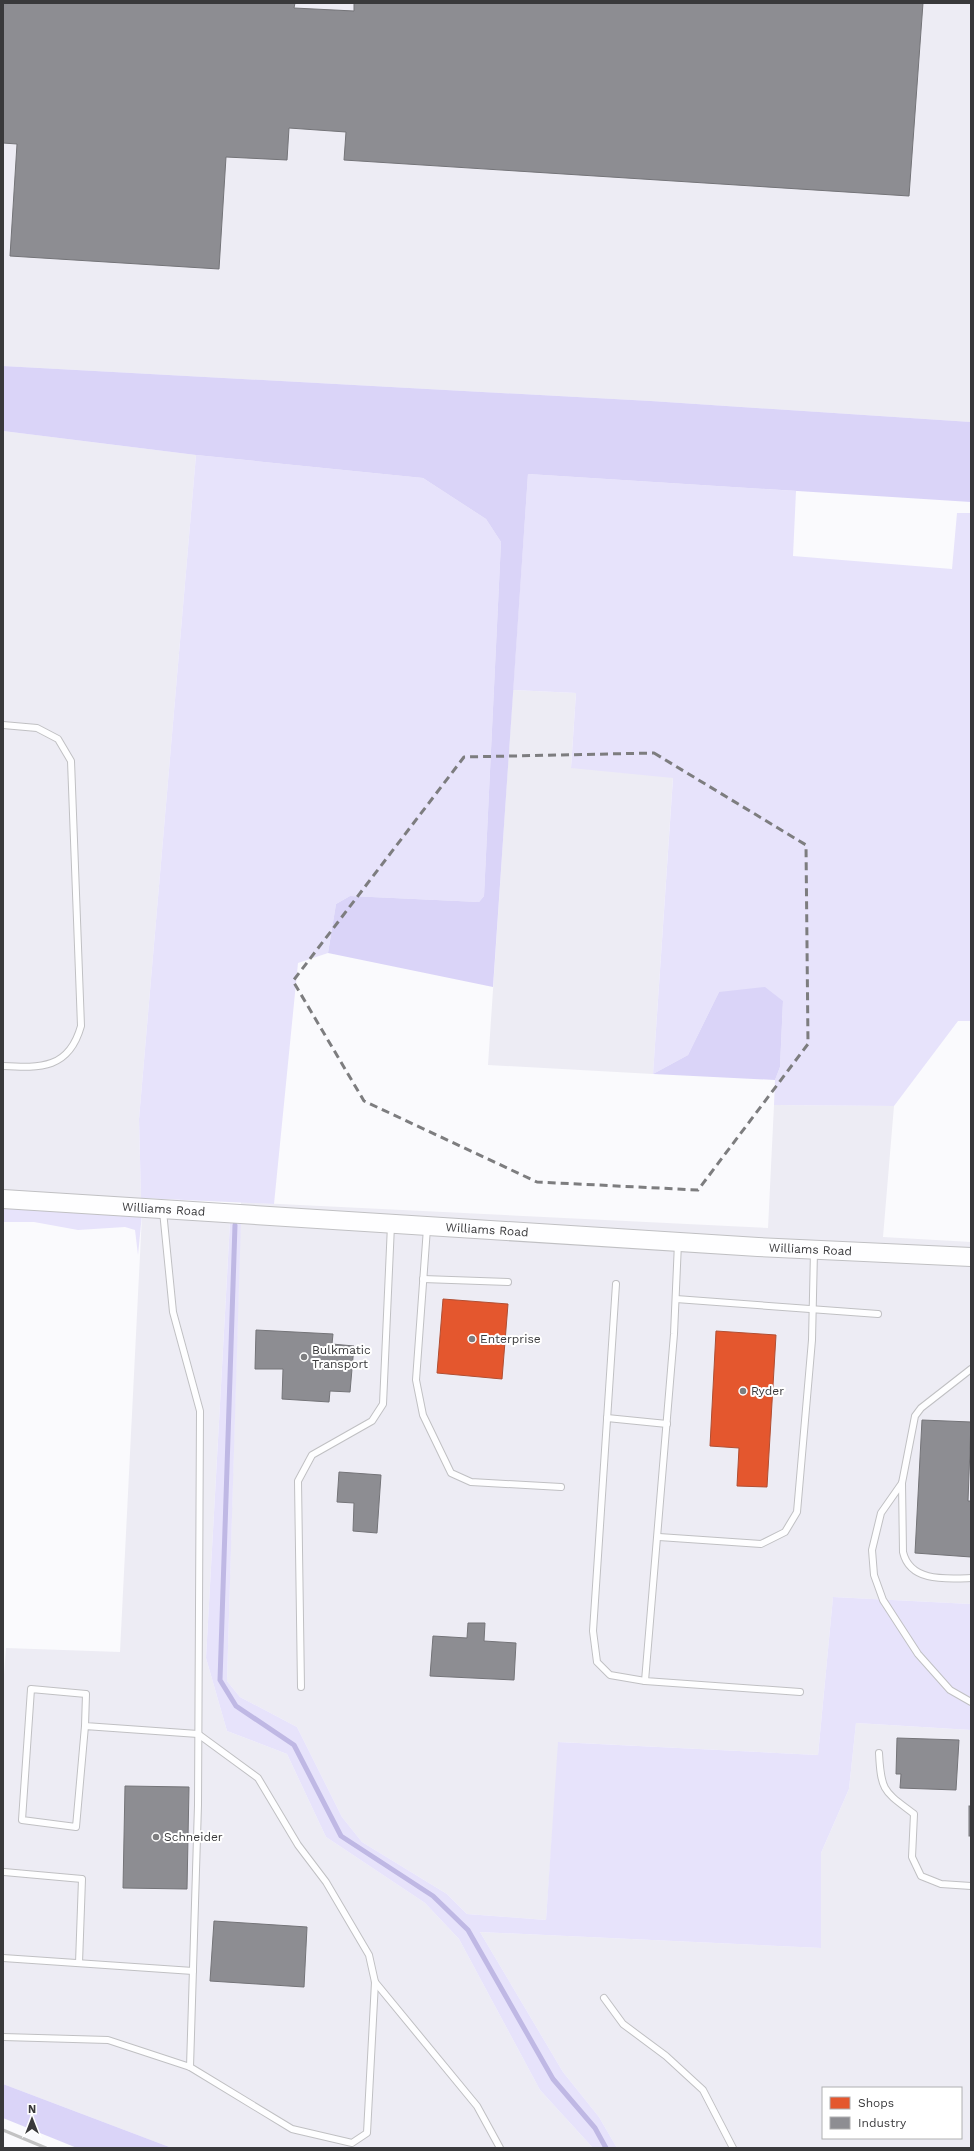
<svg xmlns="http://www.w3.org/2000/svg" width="974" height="2151" font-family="'Work Sans',sans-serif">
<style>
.built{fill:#edecf4;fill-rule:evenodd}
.green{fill:#e7e3fb}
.forest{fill:#dad4f8}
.shops{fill:#e4572e;stroke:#b14e32}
.industry{fill:#8d8d92;stroke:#747478}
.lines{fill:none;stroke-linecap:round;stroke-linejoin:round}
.stream{stroke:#bfb8e4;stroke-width:5}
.lane-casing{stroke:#c0c0c3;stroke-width:8}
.secondary-casing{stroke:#c0c0c3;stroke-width:20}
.lane{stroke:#fefeff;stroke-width:6}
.secondary{stroke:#fefeff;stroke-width:18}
.rail{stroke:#c2c2c3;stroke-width:3}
.marked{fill:none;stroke:#7d7d7f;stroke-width:3;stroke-dasharray:8 5;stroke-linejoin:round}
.poi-dot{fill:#7d7d7f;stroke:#fff;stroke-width:1.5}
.labels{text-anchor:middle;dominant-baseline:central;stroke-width:4;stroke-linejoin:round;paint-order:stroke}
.street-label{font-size:12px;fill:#39393b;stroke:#fff}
.poi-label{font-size:12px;fill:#39393b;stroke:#fff;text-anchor:start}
</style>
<rect width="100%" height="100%" fill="#fafafd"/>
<g class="built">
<polygon points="3,3 971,3 971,422 651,401 3,366"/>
<polygon points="3,431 196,455 139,1119 141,1198 142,1214 230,1221 206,1658 227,1731 287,1754 326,1837 425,1903 459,1939 540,2090 593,2148 172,2148 3,2084 3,1688 6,1648 120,1652 142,1215 3,1206"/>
<polygon points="513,690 576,693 571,767 673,777 653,1074 488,1065"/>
<polygon points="774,1105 894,1106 883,1237 971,1242 971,1604 833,1597 818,1755 559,1742 546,1920 467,1914 447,1894 362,1842 342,1817 297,1727 240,1697 227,1681 241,1202 768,1228"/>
<path d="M856,1723L971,1730V2148H617L599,2117L563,2072L480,1932L821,1948V1853L849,1789ZM823,2088H961V2138H823Z"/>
</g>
<g class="green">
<polygon points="196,455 423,478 486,519 501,542 484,896 479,902 350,896 336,904 328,953 298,963 274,1204 141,1198 139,1119"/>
<polygon points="528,474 796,491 793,556 952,569 957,513 971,513 971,1021 958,1021 894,1106 774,1105 775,1080 780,1067 783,1001 719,992 688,1055 653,1074 673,778 571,768 576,693 513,690"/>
<polygon points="3,1206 142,1214 138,1255 135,1230 125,1227 78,1230 34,1222 3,1222"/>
<polygon points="241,1221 227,1681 240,1697 297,1727 342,1817 362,1842 447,1894 467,1914 546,1920 558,1742 818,1755 833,1597 971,1604 971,1730 856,1723 849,1789 821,1853 821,1948 480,1932 563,2072 599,2117 617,2148 593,2148 540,2090 459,1939 425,1903 326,1837 287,1754 227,1731 206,1658 230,1222"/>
</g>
<g class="forest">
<polygon points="3,366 651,401 971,422 971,502 528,474 493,987 328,953 336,904 350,896 479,902 484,896 501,542 486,519 423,478 196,455 3,431"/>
<polygon points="765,987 783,1001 780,1067 775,1080 653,1074 688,1055 719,992"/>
<polygon points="3,2084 172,2148 77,2148 3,2118"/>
</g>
<g class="shops">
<polygon points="443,1299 508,1304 502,1379 437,1373"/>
<polygon points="716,1331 776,1335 767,1487 737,1486 739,1448 710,1446"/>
</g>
<g class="industry">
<polygon points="3,3 295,3 294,8 354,11 354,3 923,3 909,196 344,160 346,132 289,128 287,160 226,157 219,269 10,256 17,144 3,143"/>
<polygon points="256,1330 333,1334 332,1344 354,1346 350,1392 330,1391 329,1402 282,1399 283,1369 255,1369"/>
<polygon points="922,1420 971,1422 968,1501 971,1501 971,1557 915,1553"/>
<polygon points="339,1472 381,1475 377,1533 353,1531 354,1503 337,1502"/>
<polygon points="468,1623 485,1623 484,1641 516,1643 514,1680 430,1676 433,1636 467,1638"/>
<polygon points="897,1738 959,1740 956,1790 900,1788 901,1774 896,1774"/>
<polygon points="125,1786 189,1787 187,1889 123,1888"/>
<rect x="969" y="1806" width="2" height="30"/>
<polygon points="214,1921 307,1927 304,1987 210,1981"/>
</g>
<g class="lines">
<polyline class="stream" points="235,1225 220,1680 236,1706 294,1745 341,1836 433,1896 468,1930 553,2079 595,2128 606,2148"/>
<g class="lane-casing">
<g id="lane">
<path d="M3,725L37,728L58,739L71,761L81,1026C69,1069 41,1068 3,1066"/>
<polyline points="163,1211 173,1312 200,1411 198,1805 190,2067"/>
<polyline points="427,1228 416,1380 423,1415 451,1473 471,1482 561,1487"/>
<polyline points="678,1243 674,1334 645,1681 800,1692"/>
<polyline points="423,1279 508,1282"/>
<polyline points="616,1284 593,1631 597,1662 610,1675 645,1681"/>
<polyline points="676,1299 878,1314"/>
<polyline points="971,1369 921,1408 915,1416 902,1483 881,1513 872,1550 874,1575 883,1600 918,1654 950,1690 971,1702"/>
<polyline points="607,1418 667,1424"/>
<path d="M902,1483L903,1552C910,1582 945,1579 971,1578"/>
<polyline points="659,1537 761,1544 785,1532 797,1512 812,1340 814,1251"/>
<polyline points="301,1687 298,1481 312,1455 372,1421 383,1404 391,1225"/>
<path d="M879,1753C881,1792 884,1791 914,1814L912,1857L921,1876L941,1884L971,1886"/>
<polyline points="4,1872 82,1879 79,1963"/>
<polyline points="3,1958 193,1971"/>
<polyline points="375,1982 477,2106 500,2148"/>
<polyline points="604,1998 623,2024 666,2056 703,2090 733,2148"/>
<polyline points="3,2037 108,2040 190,2067 292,2129 352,2143 367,2133 375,1982 369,1955 326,1882 298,1845 258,1778 198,1734 85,1726 76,1827 22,1820 31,1689 86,1694 85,1726"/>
</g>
</g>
<g class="secondary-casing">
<g id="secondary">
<path id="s1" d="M3,1199L758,1247L971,1257"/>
</g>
</g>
<use href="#lane" class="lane"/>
<use href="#secondary" class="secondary"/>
<polyline class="rail" points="3,2130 46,2148"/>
</g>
<path class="marked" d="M654,753L806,845L808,1044L698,1190L537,1182L364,1101L293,981L464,757Z"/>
<g class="poi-dot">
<circle cx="472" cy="1339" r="4"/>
<circle cx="304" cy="1357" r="4"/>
<circle cx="743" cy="1391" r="4"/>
<circle cx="156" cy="1837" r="4"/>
</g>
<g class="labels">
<g class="street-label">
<text stroke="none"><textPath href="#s1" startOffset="161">Williams Road</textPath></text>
<text stroke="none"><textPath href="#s1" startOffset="485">Williams Road</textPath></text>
<text stroke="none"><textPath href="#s1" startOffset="809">Williams Road</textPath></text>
</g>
<g class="poi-label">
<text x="480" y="1339">Enterprise</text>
<text x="312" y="1350">Bulkmatic<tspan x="312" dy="14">Transport</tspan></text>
<text x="751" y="1391">Ryder</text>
<text x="164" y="1837">Schneider</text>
</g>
</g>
<rect width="974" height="2151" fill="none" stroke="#39393b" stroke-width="8"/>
<rect x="822" y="2087" width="140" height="52" fill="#ffffff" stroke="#b0b0b1"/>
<rect x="830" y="2097" width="20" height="12" fill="#e4572e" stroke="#b0b0b1"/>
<text x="858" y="2107" font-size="12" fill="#39393b">Shops</text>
<rect x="830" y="2117" width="20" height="12" fill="#8d8d92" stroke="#b0b0b1"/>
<text x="858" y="2127" font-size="12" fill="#39393b">Industry</text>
<g transform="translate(32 2119)" stroke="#ffffff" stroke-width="3" paint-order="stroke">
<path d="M0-3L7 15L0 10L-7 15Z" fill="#39393b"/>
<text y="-6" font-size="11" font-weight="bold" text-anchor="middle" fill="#39393b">N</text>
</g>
</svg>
